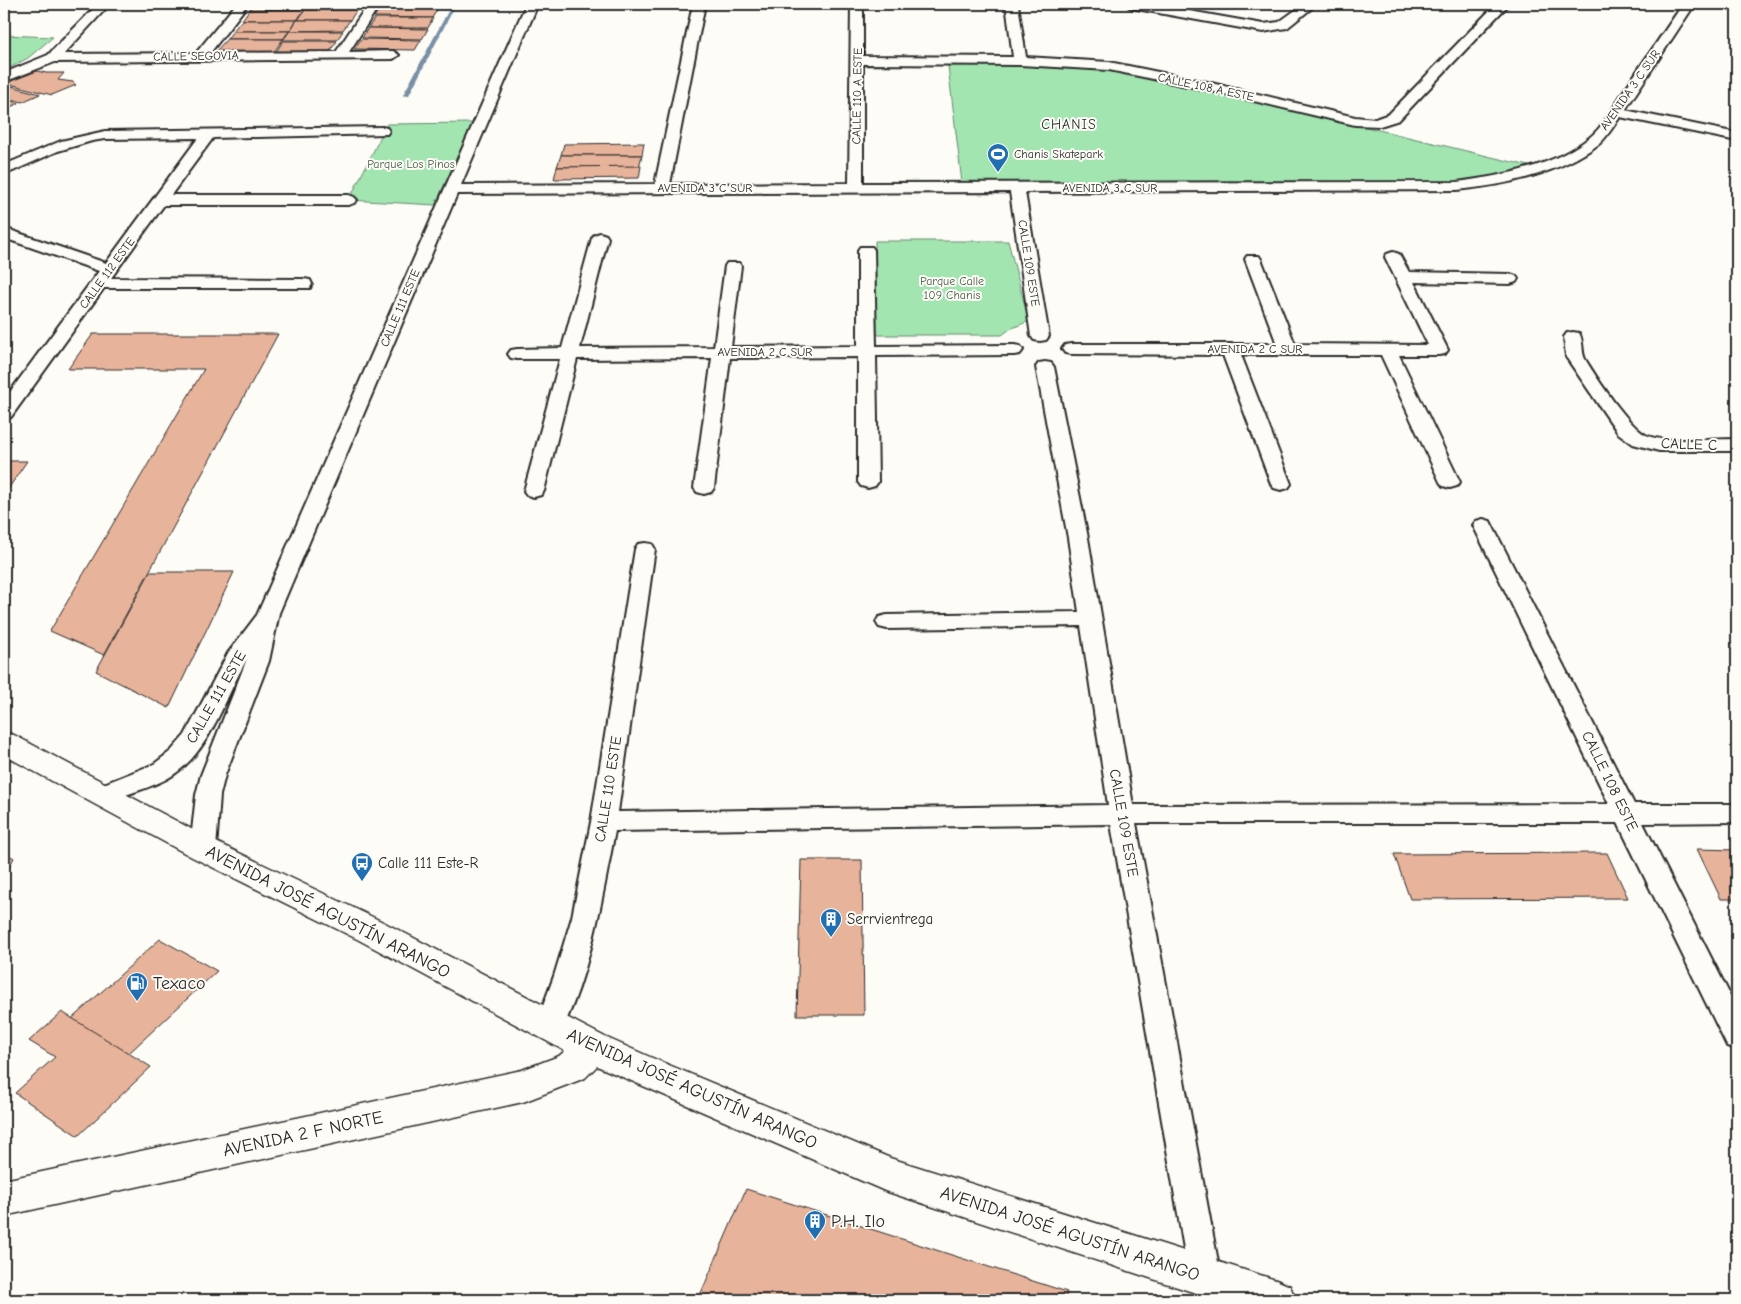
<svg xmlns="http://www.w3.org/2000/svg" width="1741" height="1304" font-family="'Comic Neue',sans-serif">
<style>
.green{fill:#a2e5b0;stroke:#66886e}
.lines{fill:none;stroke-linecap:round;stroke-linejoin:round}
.stream{fill:#798fa4;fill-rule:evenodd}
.building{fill:#e7b39a;stroke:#2b2b2b}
.street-casing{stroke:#2b2b2b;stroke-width:4}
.secondary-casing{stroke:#2b2b2b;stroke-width:3}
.street{fill:#fdfcf7;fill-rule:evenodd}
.secondary{fill:#fdfcf7;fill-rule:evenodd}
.labels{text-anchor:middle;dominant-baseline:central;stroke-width:4;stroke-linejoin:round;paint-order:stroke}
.far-street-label{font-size:12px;fill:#2b2b2b;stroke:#fdfcf7}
.far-poi-label{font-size:12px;fill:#2b2b2b;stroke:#fdfcf7;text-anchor:start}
.far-park-label{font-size:12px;fill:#495a4c;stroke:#fdfcf7}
.far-neighbourhood-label{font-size:14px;letter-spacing:1px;fill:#2b2b2b;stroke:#fdfcf7}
.street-label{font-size:15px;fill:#2b2b2b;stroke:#fdfcf7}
.poi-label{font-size:15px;fill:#2b2b2b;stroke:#fdfcf7;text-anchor:start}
.near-street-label{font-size:18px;fill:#2b2b2b;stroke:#fdfcf7}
.near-poi-label{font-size:18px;fill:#2b2b2b;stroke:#fdfcf7;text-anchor:start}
</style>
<rect width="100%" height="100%" fill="#fdfcf7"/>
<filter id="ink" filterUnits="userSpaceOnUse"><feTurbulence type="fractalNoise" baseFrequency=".02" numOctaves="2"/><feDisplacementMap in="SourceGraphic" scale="10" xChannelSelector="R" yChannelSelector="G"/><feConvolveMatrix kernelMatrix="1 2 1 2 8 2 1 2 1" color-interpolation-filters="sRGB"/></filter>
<g filter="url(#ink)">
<g class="green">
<polygon points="4,35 53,37 28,58 4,71"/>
<polygon points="1025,64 1105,68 1216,91 1529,166 1498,175 1455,183 962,183 948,66"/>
<polygon points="473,123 435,205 349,200 387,124"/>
<polygon points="875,241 1008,241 1029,321 1010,329 1002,335 877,335"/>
</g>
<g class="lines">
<polygon class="stream" points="452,4 456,4 409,95 404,96 403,95"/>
</g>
<g class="building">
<polygon points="254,4 308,4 305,9 249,10"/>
<polygon points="309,4 360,4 357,9 305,9"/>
<polygon points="383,4 441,4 439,8 381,7"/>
<polygon points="380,8 438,8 432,18 374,17"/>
<polygon points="305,9 297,20 242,20 249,10"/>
<polygon points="305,10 357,10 350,20 298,20"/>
<polygon points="375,18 433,18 428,28 368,28"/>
<polygon points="242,20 297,20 289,31 233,31"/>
<polygon points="297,20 350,20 343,30 290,31"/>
<polygon points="368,28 428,29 422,39 362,38"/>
<polygon points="233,31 289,31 283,39 227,39"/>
<polygon points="290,31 343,31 337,40 283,40"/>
<polygon points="227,39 283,39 274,52 216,51"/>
<polygon points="361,39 421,40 415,50 354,49"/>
<polygon points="283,41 337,41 330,51 276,52"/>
<polygon points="37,71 46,73 64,73 58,80 73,82 76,85 52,95 6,83"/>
<polygon points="4,84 40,94 22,102 4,97"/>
<polygon points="4,99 19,103 4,110"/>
<polygon points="644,143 642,155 561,155 564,144"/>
<polygon points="561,155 642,155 639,167 557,167"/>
<polygon points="641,166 639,178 554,179 557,167"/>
<polygon points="93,334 278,334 104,655 50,631 204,369 68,369"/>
<polygon points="4,461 27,461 4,495"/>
<polygon points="150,572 234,572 169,708 96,671"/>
<polygon points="1697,849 1737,850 1737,899 1721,899"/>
<polygon points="4,852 14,858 4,876"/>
<polygon points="1607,853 1628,898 1410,899 1394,854"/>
<polygon points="801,860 862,860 864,1015 797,1015"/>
<polygon points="160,939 217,971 114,1067 57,1032"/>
<polygon points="62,1012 151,1067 78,1136 15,1093 55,1057 29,1041"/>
<polygon points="746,1189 1067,1292 1065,1300 698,1300"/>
</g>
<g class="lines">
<g class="street-casing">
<g id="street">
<polygon points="98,4 110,4 64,54 196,53 236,4 248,4 210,53 336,52 368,4 380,4 349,52 393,51 399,55 393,59 55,62 4,82 4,73 48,55"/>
<path d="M526,4H538L461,185L655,184L693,4H705L670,184L849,183L851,4H863V56L1013,57L1006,4H1018L1026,57L1109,62L1207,82L1355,117L1375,119L1389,114L1496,4H1509L1399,120L1380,126L1355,125L1207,90L1109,70L1020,65L863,64V183L1457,182C1502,176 1552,167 1589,138C1603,127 1614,107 1623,92C1643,63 1663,33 1683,4H1695L1625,110L1737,133V141L1620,117C1614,125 1607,137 1599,144C1559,174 1506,185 1457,190L1025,192L1049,336L1046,340L1040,341L1034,340L1031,336L1010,192L457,194L279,613L269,661L225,775L220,795L216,849L212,856L203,859L194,856L190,849L196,795L201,775L247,659C224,698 212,749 173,775C157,786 127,794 109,801L100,804L91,801L88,795L91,789L154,764L171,751L185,735L228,653L257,615Z"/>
<polygon points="1125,4 1150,4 1263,24 1279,22 1304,4 1317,4 1287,28 1263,32 1131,8"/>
<polygon points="382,127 387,128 389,131 387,134 213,138 171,195 349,195 354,197 357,200 354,203 349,205 164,205 111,278 304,279 310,280 312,284 310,288 104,288 11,417 4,419 4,400 99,271 4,238 4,228 106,263 198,138 105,139 92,141 58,151 4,175 4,165 61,141 105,131"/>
<polygon points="600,233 606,235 608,238 580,348 714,347 725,266 727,263 739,263 741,266 731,347 858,346 858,250 860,247 872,247 874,250 876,346 1014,345 1020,346 1023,350 1020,354 1014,355 876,356 878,482 875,486 868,488 861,486 858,482 858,357 730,358 714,488 711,492 704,494 697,492 694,488 712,358 577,359 544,491 541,495 534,497 527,495 524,491 560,359 517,359 511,358 508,354 511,350 517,349 562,348 592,238 594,235"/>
<polygon points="1393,252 1399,254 1409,272 1510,274 1516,276 1518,279 1516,282 1510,284 1414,282 1448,350 1445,354 1439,355 1399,355 1460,482 1457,486 1450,488 1443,486 1440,482 1381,355 1241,355 1291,484 1288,488 1281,490 1274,488 1271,484 1223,355 1071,354 1065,353 1062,349 1065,345 1071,344 1277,344 1245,259 1247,256 1259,256 1261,259 1295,344 1428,345 1385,257 1387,254"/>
<path d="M1573,332L1579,333C1584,341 1581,351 1585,359C1596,377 1630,429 1648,436C1666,443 1716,439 1737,439V451H1659L1633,444L1618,433L1566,357L1564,337L1567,333Z"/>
<path d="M1045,362L1051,363L1054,367L1088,538L1133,805L1609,804L1473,525L1476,521L1483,519L1490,521L1634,804H1737V822L1643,823L1737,1009V1049L1727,1046L1618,823H1136L1221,1278L1217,1289L1205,1294L1193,1289L1189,1278L1111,824L615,831C602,899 591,971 560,1034L550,1037L540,1034L536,1025L554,976L572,917L591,822L635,549L638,544L645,543L652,544L655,549L618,812L1108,805L1081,626L887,629L879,627L876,622L879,617L887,615L1079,612L1068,538L1036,367L1039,363Z"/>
</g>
</g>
<g class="secondary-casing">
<polygon id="secondary" points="4,732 14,735 214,841 383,922 605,1037 650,1057 890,1158 1276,1280 1290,1286 1296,1300 1217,1300 885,1191 597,1066 585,1078 523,1102 4,1216 4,1180 522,1070 559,1056 565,1051 359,940 192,857 4,755"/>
</g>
<use href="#street" class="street"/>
<use href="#secondary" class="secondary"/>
</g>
</g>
<defs>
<g id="stadium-pin" transform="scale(1.125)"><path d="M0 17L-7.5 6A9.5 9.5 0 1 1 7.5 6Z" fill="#1f6fb2" stroke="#fdfcf7"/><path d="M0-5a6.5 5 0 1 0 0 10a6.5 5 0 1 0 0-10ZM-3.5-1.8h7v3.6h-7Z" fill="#fff"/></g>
<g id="bus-pin" transform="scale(1.125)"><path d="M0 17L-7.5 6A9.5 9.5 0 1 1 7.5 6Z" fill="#1f6fb2" stroke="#fdfcf7"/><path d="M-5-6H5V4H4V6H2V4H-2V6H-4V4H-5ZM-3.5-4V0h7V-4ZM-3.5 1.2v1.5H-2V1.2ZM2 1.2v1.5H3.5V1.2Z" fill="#fff"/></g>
<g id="building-pin" transform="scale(1.125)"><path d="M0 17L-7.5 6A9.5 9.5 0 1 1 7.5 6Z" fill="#1f6fb2" stroke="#fdfcf7"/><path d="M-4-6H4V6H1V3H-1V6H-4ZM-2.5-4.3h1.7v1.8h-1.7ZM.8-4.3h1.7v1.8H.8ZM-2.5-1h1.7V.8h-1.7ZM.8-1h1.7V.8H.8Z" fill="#fff"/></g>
<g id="fuel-pin" transform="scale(1.125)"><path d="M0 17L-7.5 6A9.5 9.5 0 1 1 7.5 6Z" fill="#1f6fb2" stroke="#fdfcf7"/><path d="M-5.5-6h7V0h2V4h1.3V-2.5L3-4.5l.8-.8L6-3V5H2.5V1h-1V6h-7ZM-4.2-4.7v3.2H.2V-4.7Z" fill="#fff"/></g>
</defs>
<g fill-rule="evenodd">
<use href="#stadium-pin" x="998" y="154"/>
<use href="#bus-pin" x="362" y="863"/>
<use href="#building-pin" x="831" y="919"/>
<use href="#fuel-pin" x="137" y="983"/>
<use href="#building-pin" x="815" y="1221"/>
</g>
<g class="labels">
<g class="far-street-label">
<text transform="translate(196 56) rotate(-1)">CALLE SEGOVIA</text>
<text transform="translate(1206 87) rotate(12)">CALLE 108 A ESTE</text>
<text transform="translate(1630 90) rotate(-55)">AVENIDA 3 C SUR</text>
<text transform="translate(857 96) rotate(-89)">CALLE 110 A ESTE</text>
<text x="705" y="188">AVENIDA 3 C SUR</text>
<text x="1110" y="188">AVENIDA 3 C SUR</text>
<text transform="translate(1029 263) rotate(81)">CALLE 109 ESTE</text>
<text transform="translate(107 273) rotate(-54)">CALLE 112 ESTE</text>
<text transform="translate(400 308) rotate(-67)">CALLE 111 ESTE</text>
<text x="1255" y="349">AVENIDA 2 C SUR</text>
<text x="765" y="352">AVENIDA 2 C SUR</text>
</g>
<g class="far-poi-label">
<text x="1014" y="154">Chanis Skatepark</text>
</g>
<g class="far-park-label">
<text x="411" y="164">Parque Los Pinos</text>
<text x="952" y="281">Parque Calle<tspan x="952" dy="14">109 Chanis</tspan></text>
</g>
<g class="far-neighbourhood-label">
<text x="1069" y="124">CHANIS</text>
</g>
<g class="street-label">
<text transform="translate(1689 444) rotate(2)">CALLE C</text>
<text transform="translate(216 697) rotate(-60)">CALLE 111 ESTE</text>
<text transform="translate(1610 781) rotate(64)">CALLE 108 ESTE</text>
<text transform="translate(608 789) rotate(-81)">CALLE 110 ESTE</text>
<text transform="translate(1124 823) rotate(80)">CALLE 109 ESTE</text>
</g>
<g class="poi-label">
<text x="378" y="863">Calle 111 Este-R</text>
<text x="847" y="919">Serrvientrega</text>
</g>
<g class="near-street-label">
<text transform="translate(328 912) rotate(27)">AVENIDA JOSÉ AGUSTÍN ARANGO</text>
<text transform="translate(692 1089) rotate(24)">AVENIDA JOSÉ AGUSTÍN ARANGO</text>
<text transform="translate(303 1134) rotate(-12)">AVENIDA 2 F NORTE</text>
<text transform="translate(1070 1234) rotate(18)">AVENIDA JOSÉ AGUSTÍN ARANGO</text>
</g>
<g class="near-poi-label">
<text x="153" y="983">Texaco</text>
<text x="831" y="1221">P.H. Ilo</text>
</g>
</g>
<rect width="1741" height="1304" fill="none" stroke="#fdfcf7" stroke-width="20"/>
<rect x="10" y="10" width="1721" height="1284" fill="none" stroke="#2b2b2b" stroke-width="2" filter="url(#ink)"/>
</svg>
